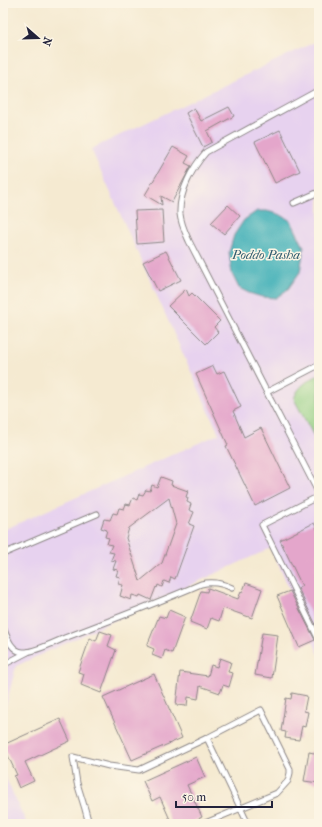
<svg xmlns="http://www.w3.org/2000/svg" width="322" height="827" font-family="'IM FELL French Canon',serif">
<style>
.built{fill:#e7d2ef}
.green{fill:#93cf83;stroke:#5a785f}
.water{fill:#3eafb7;stroke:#306879}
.building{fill:#e4a6cb;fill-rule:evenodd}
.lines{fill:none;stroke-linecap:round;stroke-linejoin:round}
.lane-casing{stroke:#8c8686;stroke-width:7}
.lane{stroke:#fff;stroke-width:5}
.labels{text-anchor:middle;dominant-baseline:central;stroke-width:3;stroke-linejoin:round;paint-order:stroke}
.water-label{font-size:13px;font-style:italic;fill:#2d5a6d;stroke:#fcf5e5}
</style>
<rect width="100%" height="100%" fill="#fcf5e5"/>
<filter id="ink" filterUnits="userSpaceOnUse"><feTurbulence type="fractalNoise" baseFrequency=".025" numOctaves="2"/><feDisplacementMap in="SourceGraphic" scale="8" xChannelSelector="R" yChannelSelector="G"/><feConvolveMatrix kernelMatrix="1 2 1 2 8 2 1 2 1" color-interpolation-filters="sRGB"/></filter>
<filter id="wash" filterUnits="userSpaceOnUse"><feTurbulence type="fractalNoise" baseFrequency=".012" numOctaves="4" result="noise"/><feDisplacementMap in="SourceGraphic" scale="16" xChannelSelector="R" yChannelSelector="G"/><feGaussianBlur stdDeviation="0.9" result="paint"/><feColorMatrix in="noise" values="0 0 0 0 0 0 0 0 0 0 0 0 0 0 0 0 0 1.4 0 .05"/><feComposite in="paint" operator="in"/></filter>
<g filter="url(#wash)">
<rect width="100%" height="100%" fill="#f5ead1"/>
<g class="built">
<polygon points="319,40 319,655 271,548 16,666 3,717 3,530 219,434 91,149"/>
<polygon points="3,772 27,824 3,824"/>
</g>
<path class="green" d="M319,375V446L294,399C297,387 308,380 319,375Z"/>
<polygon class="water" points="257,211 267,211 281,215 291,221 304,247 300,272 288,289 276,298 262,297 249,293 239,288 232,274 229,252 234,235 244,220"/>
<g id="blocks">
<g class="building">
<polygon points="229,107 234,116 207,131 212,142 203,147 186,113 194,108 201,121"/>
<polygon points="280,130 300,171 275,183 255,142"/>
<polygon points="173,147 189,156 185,163 191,166 172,202 161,196 162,205 145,195"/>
<polygon points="228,205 240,216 224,234 211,223"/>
<polygon points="162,210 164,242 137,244 135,211"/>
<polygon points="166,251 181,280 158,291 143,262"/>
<polygon points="186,289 189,296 192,293 220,321 214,327 218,332 206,344 168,306"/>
<polygon points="213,366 217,374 224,371 241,407 233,411 244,437 261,428 290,488 255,506 226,446 228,445 196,374"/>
<path d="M161,477L172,481L171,485L188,491L186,497L188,498L187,502L191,504L189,510L194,512L189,524L194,526L175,579L171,577L169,583L164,581L162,587L158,585L157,588L156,587L151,600L140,595L139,597L132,595L131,600L120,596L123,585L118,584L120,577L116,576L118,570L113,569L116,561L111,560L114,553L109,552L112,545L107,544L109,538L105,537L107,530L101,528L104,519L110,520L113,513L117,514L119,508L124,509L126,504L130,505L133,498L137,500L139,494L143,495L146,490L150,491L152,485L157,487ZM169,498L176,524L162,563L140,581L126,538L129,528Z"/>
<polygon points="314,523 319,533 319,631 298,588 302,586 280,540"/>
<polygon points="246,583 262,589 252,618 223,608 219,621 211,618 207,629 190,622 201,591 207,592 208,588 238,599 241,592 242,593"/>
<polygon points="290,591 315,640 299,647 277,596"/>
<polygon points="169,610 185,617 172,653 165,650 162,659 152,655 154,649 147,646 159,616 166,618"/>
<polygon points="100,631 112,635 108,646 116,650 101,693 81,685 84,674 78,672 90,638 96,641"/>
<polygon points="262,633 278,635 272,678 255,675"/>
<polygon points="220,658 231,662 228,672 233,673 229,687 223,685 220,693 200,686 198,699 188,697 187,706 176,705 180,672 208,676 211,665 217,667"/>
<polygon points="154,674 182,738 132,760 103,697"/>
<polygon points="292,693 307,696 304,711 308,712 305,727 302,726 299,740 285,738 286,732 281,731 286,698 291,699"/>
<polygon points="60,719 70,741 25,762 34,781 19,788 14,776 17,775 3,745"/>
<polygon points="309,752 319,754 319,783 304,781"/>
<polygon points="196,757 205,777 187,785 202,817 188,824 172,824 160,797 152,801 143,781"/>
</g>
</g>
</g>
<g filter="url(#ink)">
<use href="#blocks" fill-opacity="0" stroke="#8c8686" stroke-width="1"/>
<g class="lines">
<g class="lane-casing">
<g id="lane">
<path d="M319,90L206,152C192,168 179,192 180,214C181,224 185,232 189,241L319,494"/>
<polyline points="294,203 319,192"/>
<polyline points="267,392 319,365"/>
<polyline points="319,496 262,525 319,640"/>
<polyline points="3,554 97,514"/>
<path d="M3,627C7,637 11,651 23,652C33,653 57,641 67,637C112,620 157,603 201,584C213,581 222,583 232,588"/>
<polyline points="3,665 28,652"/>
<polyline points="207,738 248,824"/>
<polyline points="89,824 85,809 77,783 73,757 109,766 139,770 207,738 261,710 290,769 290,773 288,781 277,793 203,824"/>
</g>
</g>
<use href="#lane" class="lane"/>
</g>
</g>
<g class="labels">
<g class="water-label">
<text x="266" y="254">Poddo Pasha</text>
</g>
</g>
<rect width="322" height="827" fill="none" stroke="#fcf5e5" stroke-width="16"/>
<g transform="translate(38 38) rotate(110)" stroke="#fcf5e5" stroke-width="3" paint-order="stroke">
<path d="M0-3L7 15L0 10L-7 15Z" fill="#22223b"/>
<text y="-6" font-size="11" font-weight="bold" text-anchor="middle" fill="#22223b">N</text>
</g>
<path d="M176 801v6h96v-6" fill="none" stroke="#22223b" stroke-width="2"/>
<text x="182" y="801" font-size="12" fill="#22223b" stroke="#fcf5e5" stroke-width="3" paint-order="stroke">50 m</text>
</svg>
